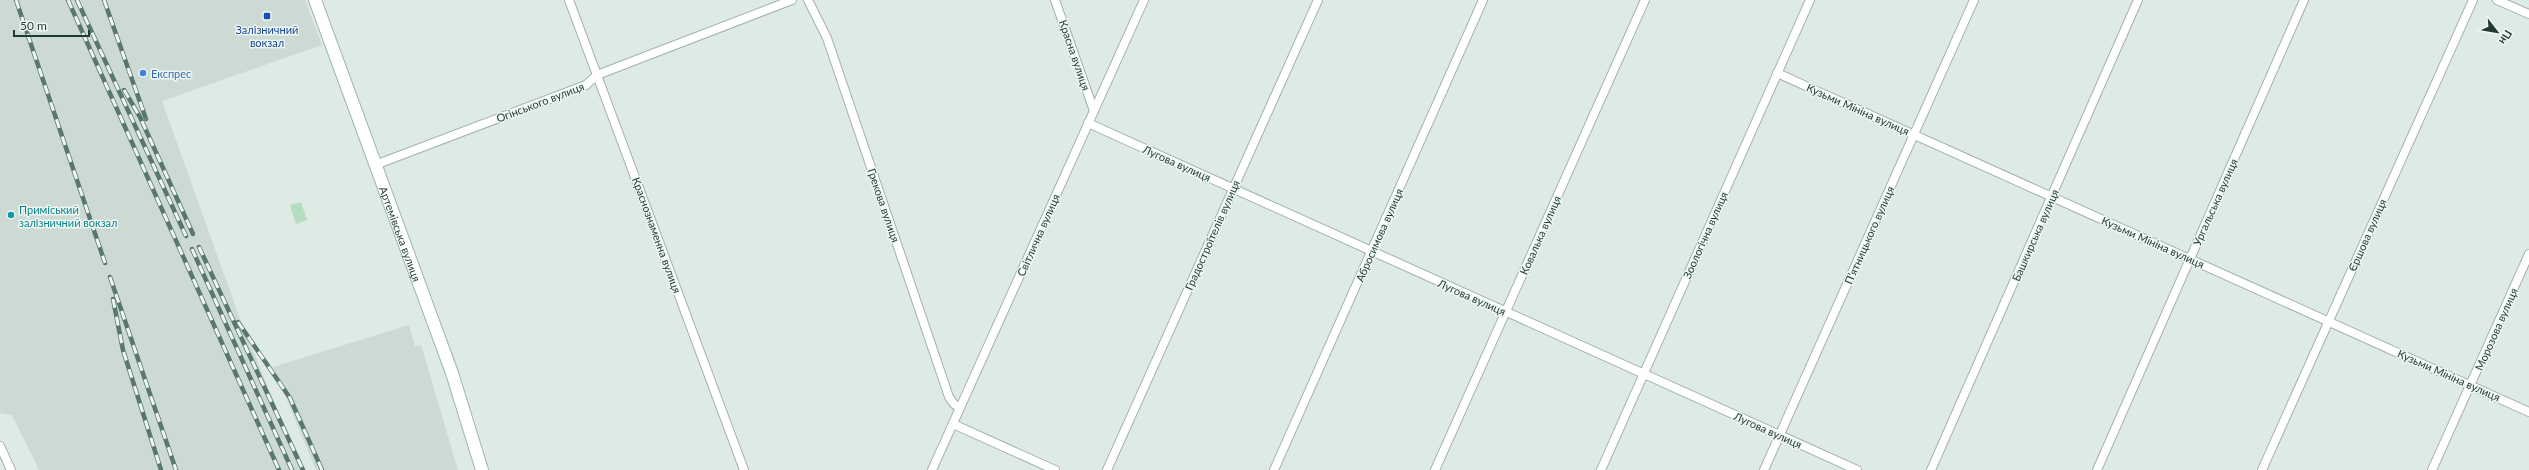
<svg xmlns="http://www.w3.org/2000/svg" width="2529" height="470" font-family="Lato,sans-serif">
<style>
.built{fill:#ccdad3}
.green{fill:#b5ddbf}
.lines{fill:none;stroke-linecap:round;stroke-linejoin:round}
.street-casing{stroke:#a1b2ab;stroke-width:10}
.secondary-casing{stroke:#9db7ac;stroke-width:14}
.street{stroke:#fff;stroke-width:8}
.secondary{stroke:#fff;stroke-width:12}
.rail-casing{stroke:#58776e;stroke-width:4.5}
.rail{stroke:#eef7f2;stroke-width:3;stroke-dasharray:9;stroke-linecap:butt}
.transit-dot{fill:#1a4fb4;stroke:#eef7f2;stroke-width:1.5}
.shop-dot{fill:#3f7fe0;stroke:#eef7f2;stroke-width:1.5}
.culture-dot{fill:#0f9aa8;stroke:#eef7f2;stroke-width:1.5}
.labels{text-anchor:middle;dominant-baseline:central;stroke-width:3;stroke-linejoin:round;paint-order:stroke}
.transit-label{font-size:11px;fill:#164399;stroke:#eef7f2}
.street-label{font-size:11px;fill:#1f3a32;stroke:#eef7f2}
.shop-label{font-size:11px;fill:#366cbe;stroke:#eef7f2;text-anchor:start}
.culture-label{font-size:11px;fill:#0d838f;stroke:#eef7f2;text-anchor:start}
</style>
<rect width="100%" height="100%" fill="#deeae4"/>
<g class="built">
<polygon points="0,0 305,0 322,45 162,101 239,316 302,470 39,470 12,415 0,413"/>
<polygon points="409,325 415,346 421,345 458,470 316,470 273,367"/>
</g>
<polygon class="green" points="301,202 307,220 296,224 290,205"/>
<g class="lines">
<g class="street-casing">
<g id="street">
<polyline points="569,0 744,470"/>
<polyline points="808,0 827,38 949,397 954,404 960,408"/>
<polyline points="1055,0 1094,111"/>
<polyline points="2497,0 2529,14"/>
<polyline points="1777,73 2529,412"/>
<polyline points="1088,123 1857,470"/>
<polyline points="375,165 586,85 597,75 792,0"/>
<polyline points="953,424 1055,470"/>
<polyline points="0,446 11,470"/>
<polyline points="932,470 1144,0"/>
<polyline points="1107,470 1318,0"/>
<polyline points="1274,470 1483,0"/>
<polyline points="1435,470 1645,0"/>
<polyline points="1601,470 1810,0"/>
<polyline points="1764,470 1974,0"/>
<polyline points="1931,470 2138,0"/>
<polyline points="2097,470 2304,0"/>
<polyline points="2262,470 2473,0"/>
<polyline points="2432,470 2529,254"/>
</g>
</g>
<g class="secondary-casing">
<g id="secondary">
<path id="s1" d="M315,0L452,373L482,470"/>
</g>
</g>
<use href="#street" class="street"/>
<use href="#secondary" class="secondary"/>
<g class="rail-casing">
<g id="rail">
<polyline points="16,0 105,263"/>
<polyline points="68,0 279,470"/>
<polyline points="77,0 186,236"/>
<polyline points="104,0 146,119"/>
<polyline points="124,90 140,117 193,234"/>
<polyline points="199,247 303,470"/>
<polyline points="192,249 292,470"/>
<polyline points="110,277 176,470"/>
<polyline points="113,299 123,350 161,470"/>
<polyline points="238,322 290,398 322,470"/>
</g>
</g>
<use href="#rail" class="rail"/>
</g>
<rect class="transit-dot" x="263" y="12" width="8" height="8" rx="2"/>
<circle class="shop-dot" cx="143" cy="73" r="4"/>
<circle class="culture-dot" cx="11" cy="215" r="4"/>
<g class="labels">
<g class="transit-label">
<text x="267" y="29">Залізничний<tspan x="267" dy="13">вокзал</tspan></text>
</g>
<g class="street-label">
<text transform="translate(1075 55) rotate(71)">Красна вулиця</text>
<text transform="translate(540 102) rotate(-21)">Огінського вулиця</text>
<text transform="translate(1858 109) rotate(24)">Кузьми Мініна вулиця</text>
<text transform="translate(1177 163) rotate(24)">Лугова вулиця</text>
<text transform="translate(2215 202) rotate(-66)">Ургальська вулиця</text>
<text transform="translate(884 205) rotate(71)">Грекова вулиця</text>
<text stroke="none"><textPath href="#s1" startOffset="249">Артемівська вулиця</textPath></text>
<text transform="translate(657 235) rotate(70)">Краснознаменна вулиця</text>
<text transform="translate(1038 235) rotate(-66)">Світлична вулиця</text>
<text transform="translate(1212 235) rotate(-66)">Градостроїтелiв вулиця</text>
<text transform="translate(1379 235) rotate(-66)">Абросимова вулиця</text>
<text transform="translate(1540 235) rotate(-66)">Ковалька вулиця</text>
<text transform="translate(1705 235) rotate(-66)">Зоологічна вулиця</text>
<text transform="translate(1869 235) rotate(-66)">П’ятницького вулиця</text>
<text transform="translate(2035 235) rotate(-66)">Башкирська вулиця</text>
<text transform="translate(2367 235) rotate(-66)">Єршова вулиця</text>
<text transform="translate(2153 242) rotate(24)">Кузьми Мініна вулиця</text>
<text transform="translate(1472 297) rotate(24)">Лугова вулиця</text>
<text transform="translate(2496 329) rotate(-66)">Морозова вулиця</text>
<text transform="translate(2449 375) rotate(24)">Кузьми Мініна вулиця</text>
<text transform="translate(1768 430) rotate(24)">Лугова вулиця</text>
</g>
<g class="shop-label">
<text x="151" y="73">Експрес</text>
</g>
<g class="culture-label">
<text x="19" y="209">Приміський<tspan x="19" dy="13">залізничний вокзал</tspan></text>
</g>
</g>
<g transform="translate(2497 32) rotate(121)" stroke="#eef7f2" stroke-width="3" paint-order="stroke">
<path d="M0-3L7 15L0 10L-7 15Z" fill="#1f3a32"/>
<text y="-6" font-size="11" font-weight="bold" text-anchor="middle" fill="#1f3a32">Пн</text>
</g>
<path d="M14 30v6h75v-6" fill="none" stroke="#1f3a32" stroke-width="2"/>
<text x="20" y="30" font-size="12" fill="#1f3a32" stroke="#eef7f2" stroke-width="3" paint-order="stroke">50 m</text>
</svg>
